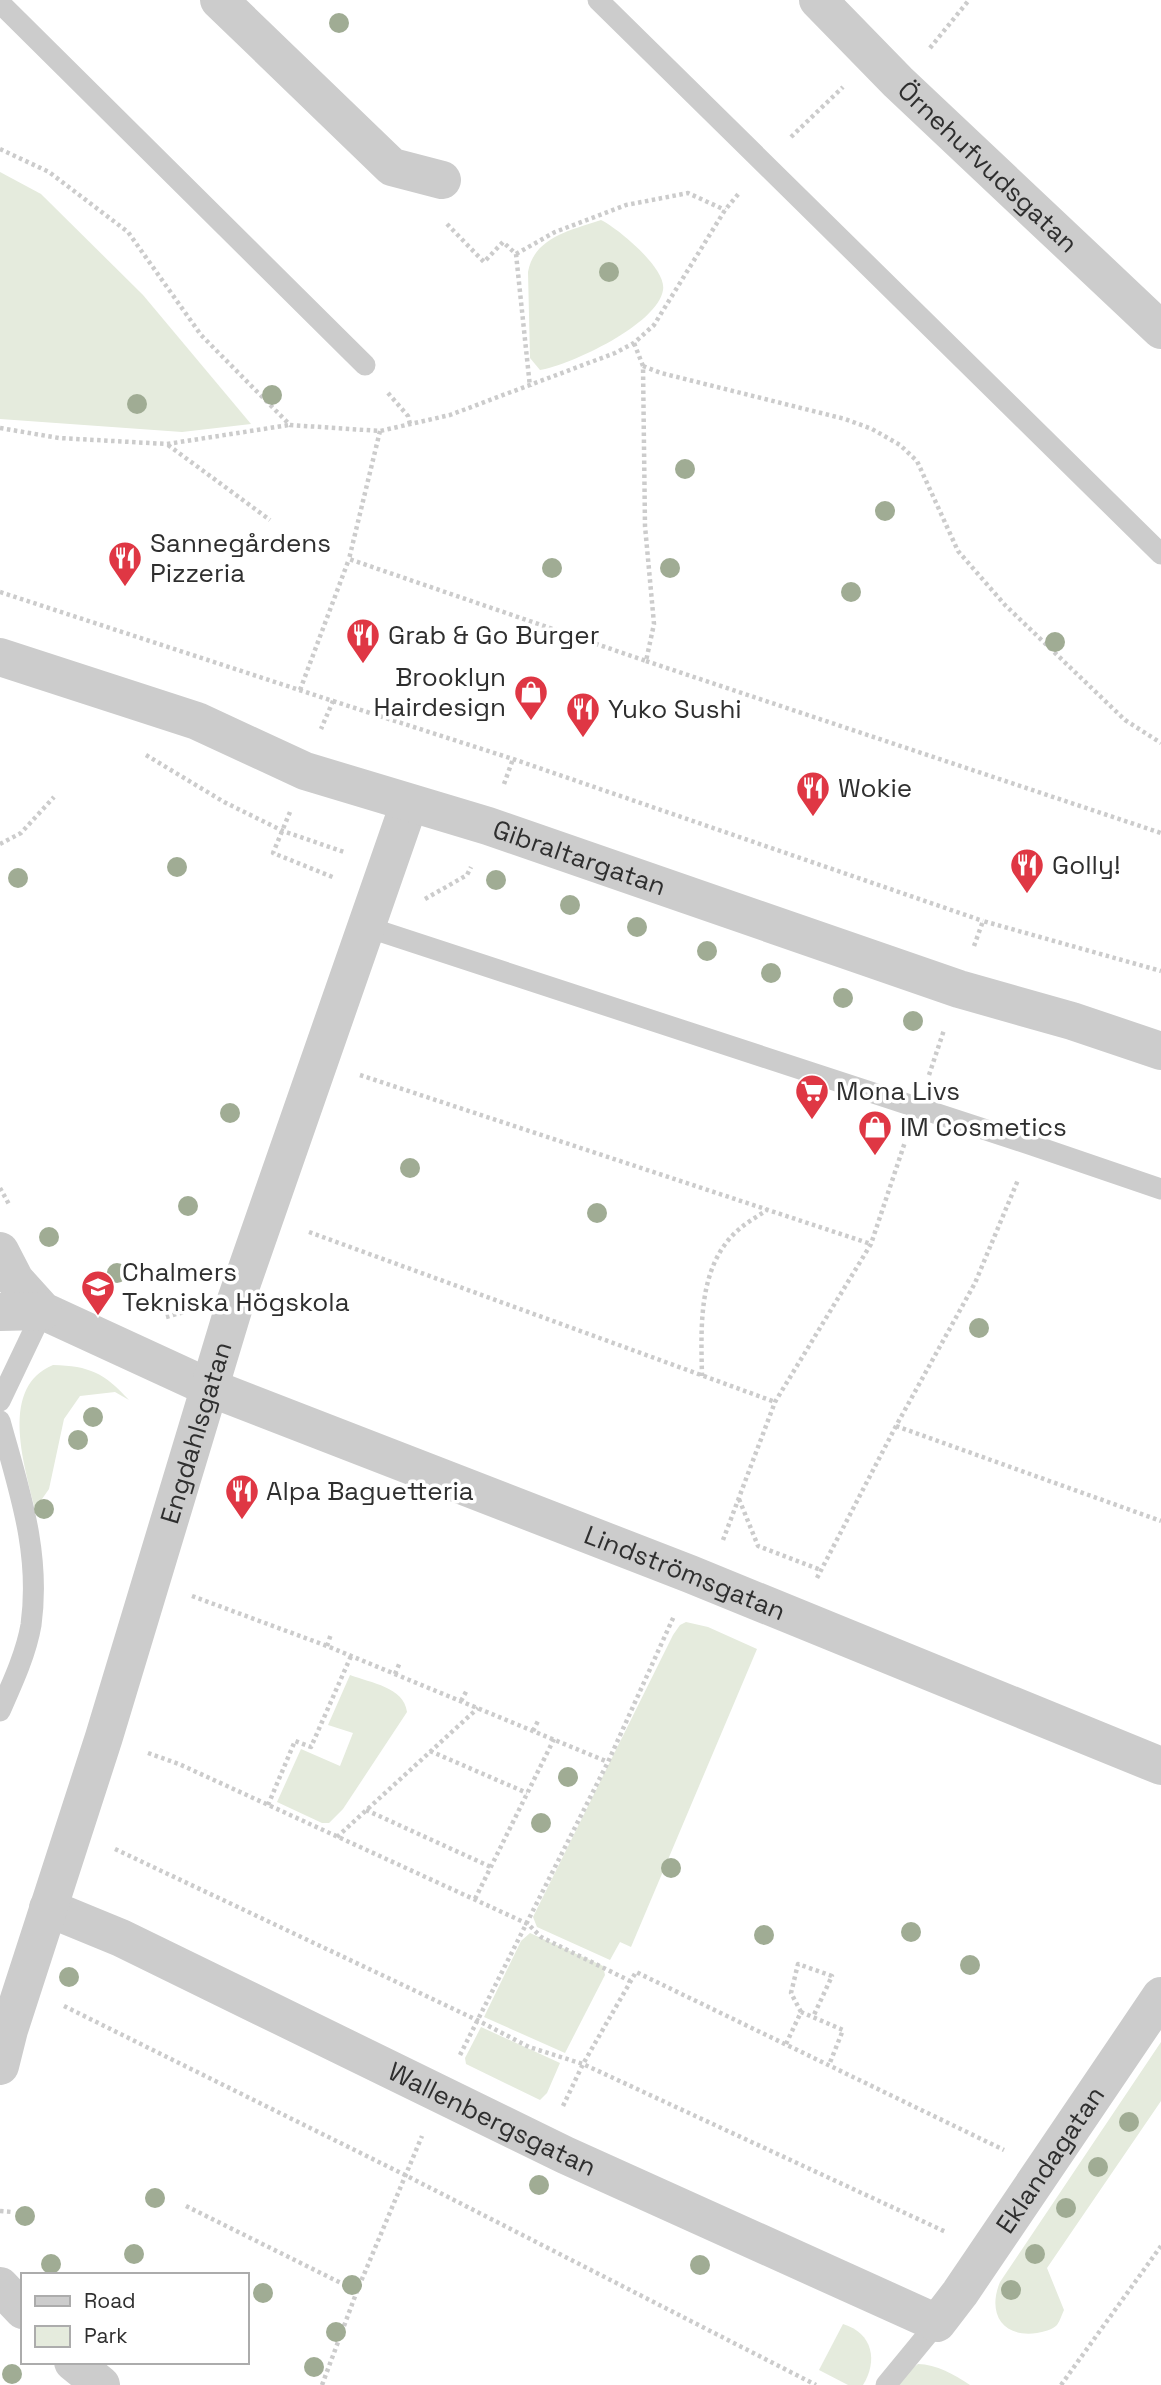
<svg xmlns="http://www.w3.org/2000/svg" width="1161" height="2385" font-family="'Space Grotesk',sans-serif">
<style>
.green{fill:#e5ebdd}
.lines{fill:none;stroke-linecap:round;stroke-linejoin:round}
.path{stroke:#ccc;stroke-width:4.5;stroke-dasharray:3.5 3.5;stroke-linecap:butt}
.service{stroke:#ccc;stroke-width:21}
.minor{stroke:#ccc;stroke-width:38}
.tertiary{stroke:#ccc;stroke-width:38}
.tree{fill:#a0ac94}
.labels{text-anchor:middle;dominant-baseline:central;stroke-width:7;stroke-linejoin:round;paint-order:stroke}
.street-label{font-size:26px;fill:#2f2f2f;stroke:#fff}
.poi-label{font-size:26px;fill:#2f2f2f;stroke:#fff;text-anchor:start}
</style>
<rect width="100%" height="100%" fill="#fff"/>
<g class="green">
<polygon points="0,172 41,194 143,295 251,424 182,432 0,419"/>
<path d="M601,220C619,229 667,269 663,290C658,324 571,365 540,370L530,358L528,272C534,237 572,230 601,220Z"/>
<path d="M53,1365C90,1366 104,1373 129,1400L115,1392L80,1396L64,1419L49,1489L35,1509C23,1461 0,1387 53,1365Z"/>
<polygon points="686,1622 708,1627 757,1649 631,1947 620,1942 610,1960 537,1927 533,1917 673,1635 680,1625"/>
<path d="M350,1675C371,1683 404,1687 407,1712L343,1809L329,1823H322L277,1802L301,1749L340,1766L353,1733L328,1725Z"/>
<polygon points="530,1933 603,1966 605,1975 565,2053 484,2017 521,1941"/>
<polygon points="481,2027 560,2063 547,2093 540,2100 466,2064 465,2058"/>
<path d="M1161,2042V2101L1047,2268L1064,2310C1062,2314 1060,2321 1057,2325C1052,2330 1043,2332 1037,2333C1002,2338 987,2313 1000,2282Z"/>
<path d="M843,2324C873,2333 878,2361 863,2385H848L819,2370Z"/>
<path d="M918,2364C936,2364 955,2375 970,2385H897L904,2375Z"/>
</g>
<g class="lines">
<g class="path">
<polyline points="930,48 969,0"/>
<polyline points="791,137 843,87"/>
<polyline points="0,149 49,172 128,232 201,335 290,425 380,431 450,415 615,353 634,343 654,325 725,210 740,192"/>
<polyline points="447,224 484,262 503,242 516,254 530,387"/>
<polyline points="516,254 555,232 626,205 688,193 725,210"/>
<polyline points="643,366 661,373 845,419 872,429 900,445 917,461 958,551 1005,605 1125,720 1161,743"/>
<polyline points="388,393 408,416 410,424"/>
<polyline points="0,428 59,438 167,444 289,425"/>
<polyline points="380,431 349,559 646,661 654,624 645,526 643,366 634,343"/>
<polyline points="168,445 270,520"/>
<polyline points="0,592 333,701 321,729"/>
<polyline points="646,661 1161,833"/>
<polyline points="300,690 349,559"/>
<polyline points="333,701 513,759 983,921"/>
<polyline points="146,755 224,802 283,831 344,852"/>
<polyline points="504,784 513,759"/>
<polyline points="290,812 273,853 335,878"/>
<polyline points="0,844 21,833 54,797"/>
<polyline points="425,899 467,875 471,867"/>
<polyline points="974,946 983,921 1161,971"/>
<polyline points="360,1075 871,1244"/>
<polyline points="929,1075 944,1030"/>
<polyline points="0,1188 10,1206"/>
<polyline points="309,1232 775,1402"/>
<polyline points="166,1317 184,1312"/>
<path d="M702,1376C701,1330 698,1272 732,1236C742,1225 755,1218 767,1210"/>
<polyline points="896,1426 1161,1521"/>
<polyline points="739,1499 758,1546 821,1570"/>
<polyline points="723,1540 775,1402 871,1244 905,1142"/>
<polyline points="817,1578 896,1426 975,1283 1018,1180"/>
<polyline points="192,1596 327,1646 608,1762"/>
<polyline points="327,1646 331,1634"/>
<polyline points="395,1674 400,1662"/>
<polyline points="461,1701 467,1690"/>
<polyline points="533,1731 539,1719"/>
<polyline points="430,1751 527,1793"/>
<polyline points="148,1753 179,1764 528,1924 541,1937 630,1981"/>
<polyline points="268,1805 295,1741 311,1747 351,1656"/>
<polyline points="366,1810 491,1867"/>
<polyline points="337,1837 478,1708"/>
<polyline points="115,1849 477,2020 529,2047 583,2064 946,2232"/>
<polyline points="475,1899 554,1739"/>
<polyline points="64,2006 405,2175 816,2385"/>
<polyline points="801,2012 791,1993 798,1964 832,1976 813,2017"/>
<polyline points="786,2044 801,2012 843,2030 829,2065"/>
<polyline points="460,2055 608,1762 674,1616"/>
<polyline points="563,2106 583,2064 636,1972 1004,2150"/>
<polyline points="186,2206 357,2291"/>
<polyline points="0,2211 12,2212"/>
<polyline points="322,2385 357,2291 422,2136"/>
<polyline points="1061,2385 1161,2246"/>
</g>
<g class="service">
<polyline points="598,0 1161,554"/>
<polyline points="0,3 365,365"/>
<polyline points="367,927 1032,1145 1161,1189"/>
<polyline points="0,1401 43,1311"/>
<path d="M0,1421C19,1490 41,1552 31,1625C26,1654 12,1684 0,1711"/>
<polyline points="886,2385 937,2323"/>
</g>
<g class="minor">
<polyline points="219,0 392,167 442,180"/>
<path id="s1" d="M818,0L898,82L1161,330"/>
<path id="s2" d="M0,1251L15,1280L43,1311L208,1387L690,1574L1161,1766"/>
<polyline points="0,1312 43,1311"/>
<path id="s3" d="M48,1908L121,1938L565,2155L937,2323L960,2293L1161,1996"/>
<path id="s4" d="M0,2066L9,2030L104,1737L236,1300L409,804"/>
<polyline points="0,2286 23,2310"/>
<polyline points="73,2362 101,2385"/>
</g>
<path class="tertiary" id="s5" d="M0,657L197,721L305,771L488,826L959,989L1072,1021L1161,1051"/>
</g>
<g class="tree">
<circle cx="339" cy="23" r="10"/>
<circle cx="609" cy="272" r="10"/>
<circle cx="272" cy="395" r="10"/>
<circle cx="137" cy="404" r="10"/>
<circle cx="685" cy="469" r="10"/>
<circle cx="885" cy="511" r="10"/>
<circle cx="552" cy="568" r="10"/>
<circle cx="670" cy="568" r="10"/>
<circle cx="851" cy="592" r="10"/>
<circle cx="1055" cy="642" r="10"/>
<circle cx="177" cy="867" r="10"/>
<circle cx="18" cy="878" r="10"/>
<circle cx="496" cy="880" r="10"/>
<circle cx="570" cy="905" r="10"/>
<circle cx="637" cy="927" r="10"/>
<circle cx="707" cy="951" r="10"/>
<circle cx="771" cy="973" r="10"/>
<circle cx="843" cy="998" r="10"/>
<circle cx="913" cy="1021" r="10"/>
<circle cx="230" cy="1113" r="10"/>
<circle cx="410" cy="1168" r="10"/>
<circle cx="188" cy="1206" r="10"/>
<circle cx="597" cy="1213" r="10"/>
<circle cx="49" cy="1237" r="10"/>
<circle cx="117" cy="1273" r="10"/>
<circle cx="979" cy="1328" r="10"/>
<circle cx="93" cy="1417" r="10"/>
<circle cx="78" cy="1440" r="10"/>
<circle cx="44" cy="1509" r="10"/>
<circle cx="568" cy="1777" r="10"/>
<circle cx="541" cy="1823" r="10"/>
<circle cx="671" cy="1868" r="10"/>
<circle cx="911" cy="1932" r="10"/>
<circle cx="764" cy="1935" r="10"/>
<circle cx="970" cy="1965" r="10"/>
<circle cx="69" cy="1977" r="10"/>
<circle cx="1129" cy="2122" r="10"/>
<circle cx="1098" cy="2167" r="10"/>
<circle cx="539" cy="2185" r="10"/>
<circle cx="155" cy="2198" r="10"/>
<circle cx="1066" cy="2208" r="10"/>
<circle cx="25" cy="2216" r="10"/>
<circle cx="134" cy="2254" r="10"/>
<circle cx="1035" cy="2254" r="10"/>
<circle cx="51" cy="2264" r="10"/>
<circle cx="700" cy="2265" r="10"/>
<circle cx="352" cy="2285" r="10"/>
<circle cx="1011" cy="2290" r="10"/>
<circle cx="263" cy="2293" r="10"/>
<circle cx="336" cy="2332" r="10"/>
<circle cx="314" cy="2367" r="10"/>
<circle cx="12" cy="2374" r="10"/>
</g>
<defs>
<g id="restaurant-pin" transform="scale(1.75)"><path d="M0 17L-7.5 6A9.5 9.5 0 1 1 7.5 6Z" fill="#df3744" stroke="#fff"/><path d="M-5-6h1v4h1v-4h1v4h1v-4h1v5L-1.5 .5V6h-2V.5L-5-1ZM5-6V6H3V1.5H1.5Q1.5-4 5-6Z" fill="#fff"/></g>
<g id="shop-pin" transform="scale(1.75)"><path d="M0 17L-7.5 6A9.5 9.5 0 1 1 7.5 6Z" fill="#df3744" stroke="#fff"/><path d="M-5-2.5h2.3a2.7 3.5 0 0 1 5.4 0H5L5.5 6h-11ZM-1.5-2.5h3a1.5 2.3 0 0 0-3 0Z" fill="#fff"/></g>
<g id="supermarket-pin" transform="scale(1.75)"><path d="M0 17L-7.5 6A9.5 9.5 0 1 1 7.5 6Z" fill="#df3744" stroke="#fff"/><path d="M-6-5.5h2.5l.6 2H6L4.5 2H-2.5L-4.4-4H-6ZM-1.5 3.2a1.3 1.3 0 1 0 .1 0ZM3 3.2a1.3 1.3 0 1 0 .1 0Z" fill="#fff"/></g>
<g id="university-pin" transform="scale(1.75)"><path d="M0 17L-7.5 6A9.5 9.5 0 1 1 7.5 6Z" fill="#df3744" stroke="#fff"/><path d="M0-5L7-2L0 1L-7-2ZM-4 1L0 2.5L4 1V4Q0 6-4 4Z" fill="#fff"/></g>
</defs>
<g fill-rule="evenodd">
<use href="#restaurant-pin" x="125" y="558"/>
<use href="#restaurant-pin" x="363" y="635"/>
<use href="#shop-pin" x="531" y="692"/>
<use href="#restaurant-pin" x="583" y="709"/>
<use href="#restaurant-pin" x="813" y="788"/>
<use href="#restaurant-pin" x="1027" y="865"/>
<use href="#supermarket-pin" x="812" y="1091"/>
<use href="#shop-pin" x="875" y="1127"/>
<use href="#university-pin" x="98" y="1287"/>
<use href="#restaurant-pin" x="242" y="1491"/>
</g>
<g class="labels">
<g class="street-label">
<text stroke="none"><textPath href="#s1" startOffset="238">Örnehufvudsgatan</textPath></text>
<text stroke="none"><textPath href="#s5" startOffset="614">Gibraltargatan</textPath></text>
<text stroke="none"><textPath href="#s4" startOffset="663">Engdahlsgatan</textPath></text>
<text stroke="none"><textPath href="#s2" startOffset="768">Lindströmsgatan</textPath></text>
<text stroke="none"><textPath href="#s3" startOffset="492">Wallenbergsgatan</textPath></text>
<text stroke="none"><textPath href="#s3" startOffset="1180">Eklandagatan</textPath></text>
</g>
<g class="poi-label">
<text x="150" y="543">Sannegårdens<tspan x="150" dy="30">Pizzeria</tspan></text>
<text x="388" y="635">Grab &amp; Go Burger</text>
<text x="506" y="677" text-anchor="end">Brooklyn<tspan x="506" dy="30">Hairdesign</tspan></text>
<text x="608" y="709">Yuko Sushi</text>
<text x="838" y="788">Wokie</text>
<text x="1052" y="865">Golly!</text>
<text x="836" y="1091">Mona Livs</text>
<text x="900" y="1127">IM Cosmetics</text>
<text x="122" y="1272">Chalmers<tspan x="122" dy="30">Tekniska Högskola</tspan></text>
<text x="266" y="1491">Alpa Baguetteria</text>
</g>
</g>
<rect x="21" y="2273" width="228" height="91" fill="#ffffff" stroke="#acacac" stroke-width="2"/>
<rect x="35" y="2296" width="35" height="10" fill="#cccccc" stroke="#acacac" stroke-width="2"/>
<text x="84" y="2308" font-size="21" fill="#2f2f2f">Road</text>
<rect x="35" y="2326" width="35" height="21" fill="#e5ebdd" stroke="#acacac" stroke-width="2"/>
<text x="84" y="2343" font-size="21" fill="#2f2f2f">Park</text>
</svg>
